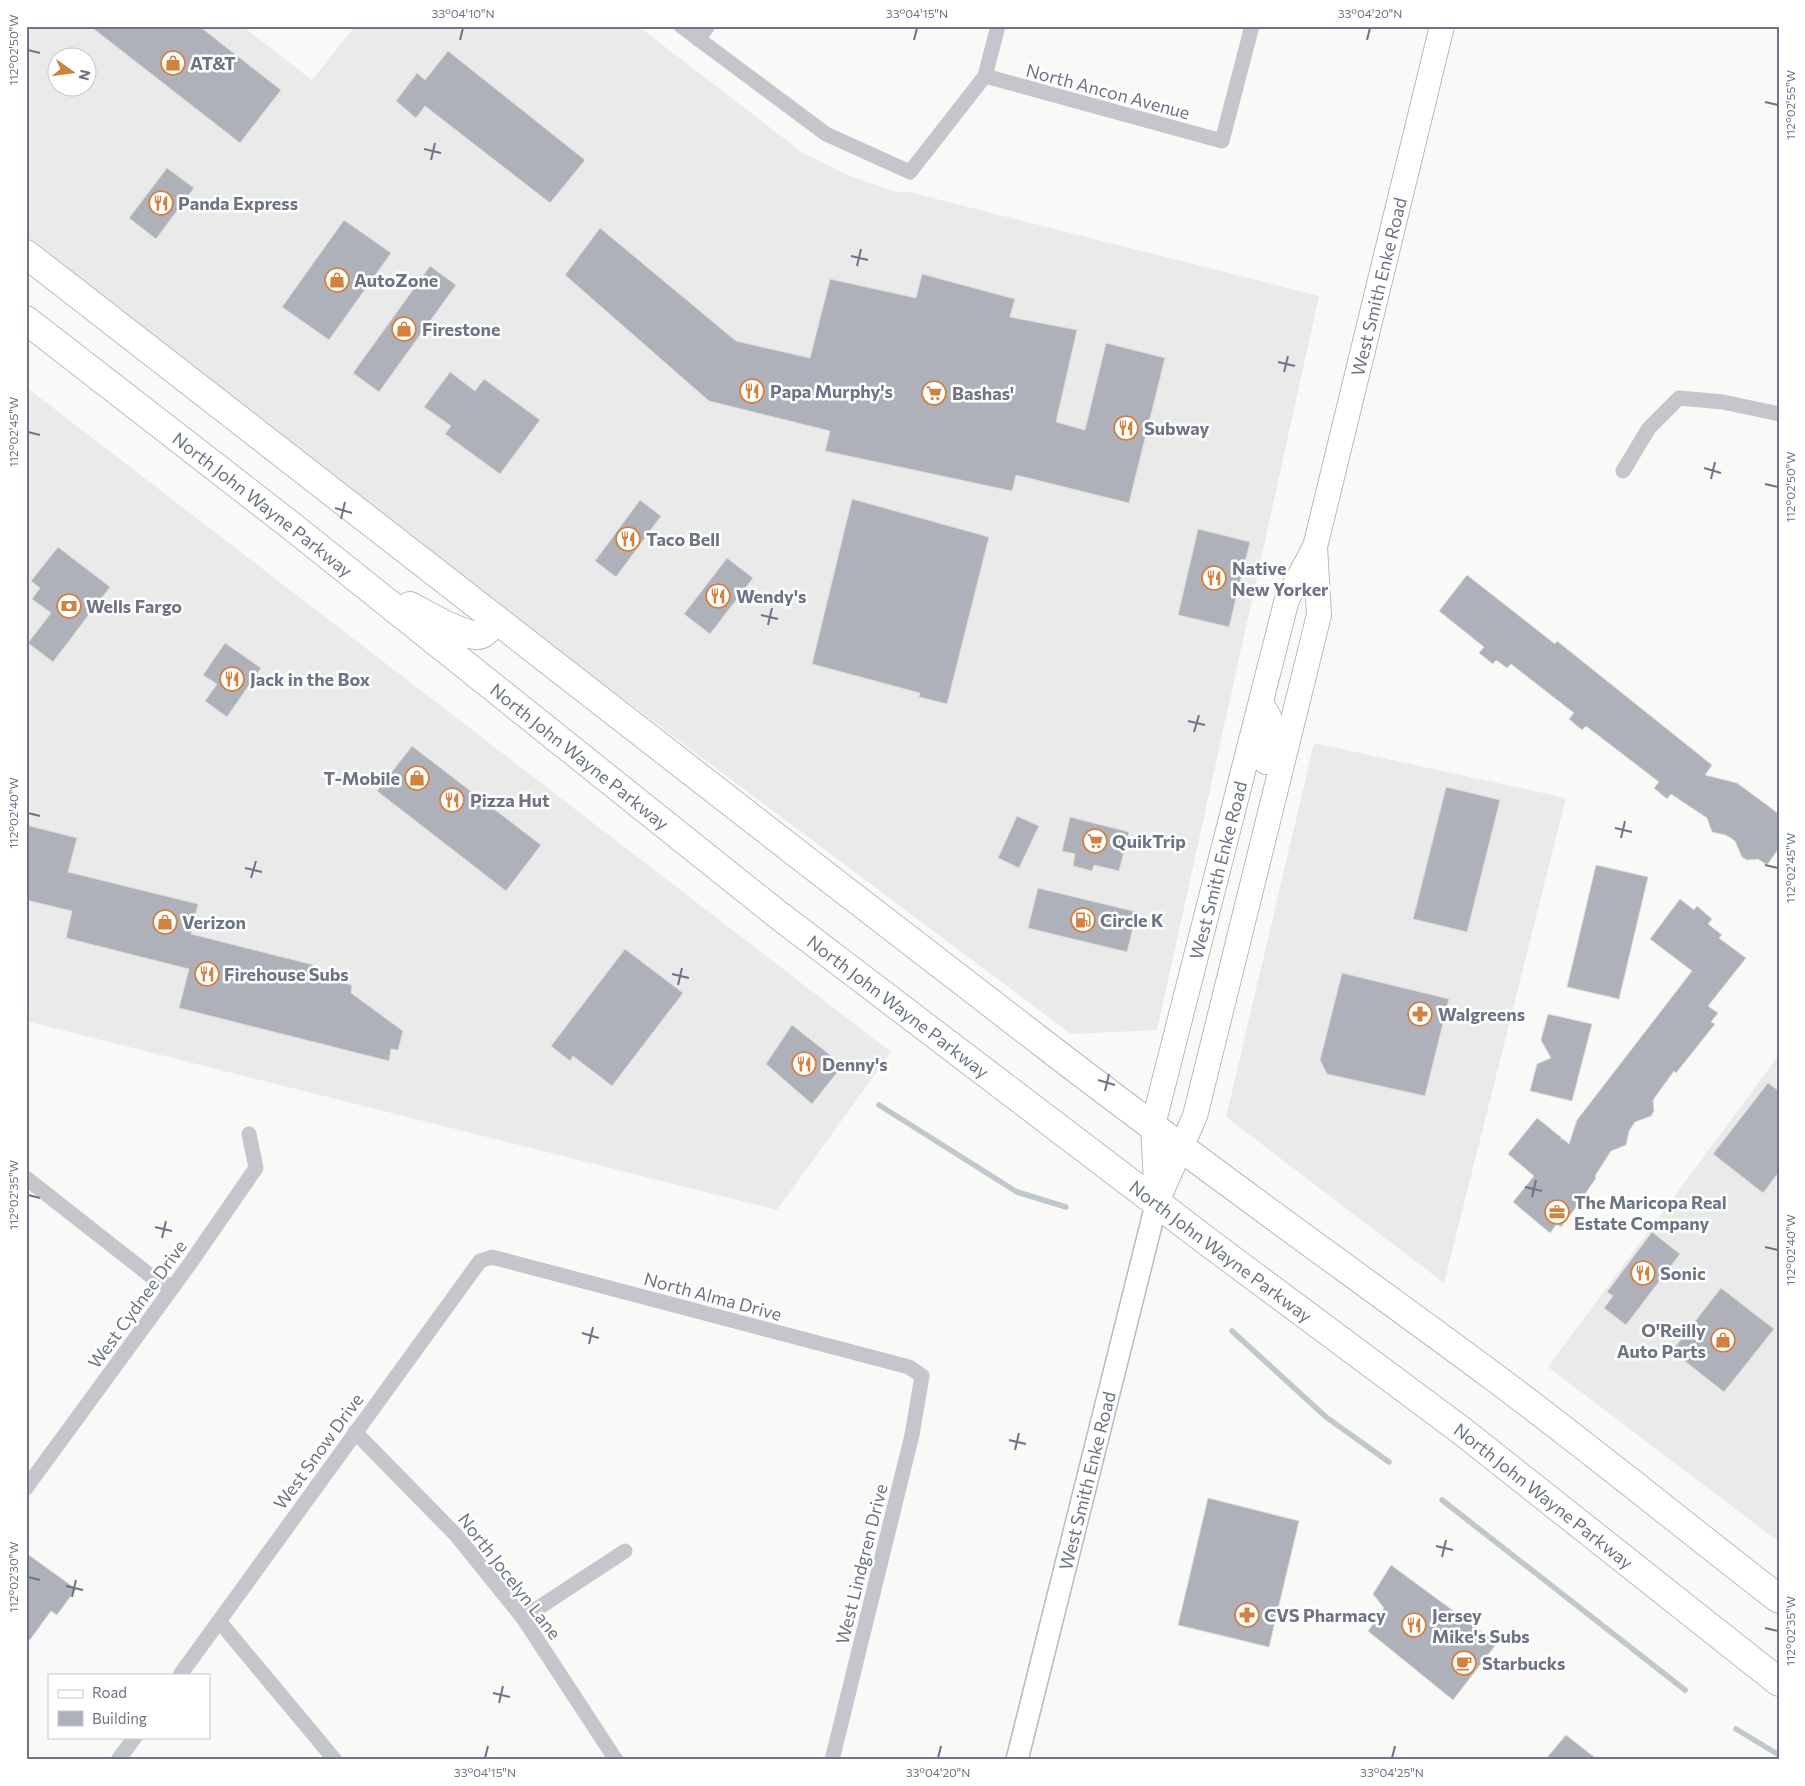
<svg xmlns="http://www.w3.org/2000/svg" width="1805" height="1786" font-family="Commissioner,sans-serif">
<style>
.built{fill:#eaeaeb;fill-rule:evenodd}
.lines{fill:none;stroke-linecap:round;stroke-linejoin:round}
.stream{stroke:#c0c7cd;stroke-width:5.5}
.building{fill:#aeb1b9;stroke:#dbdbda}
.secondary-casing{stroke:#b9bbc1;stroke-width:24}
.primary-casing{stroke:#b8babf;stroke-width:26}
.highway-casing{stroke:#b9bbbf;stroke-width:30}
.street{stroke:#c4c6cb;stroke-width:15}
.secondary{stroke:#fff;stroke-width:21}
.primary{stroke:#fff;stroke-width:24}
.highway{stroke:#fff;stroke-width:28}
.ticks{fill:none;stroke:#6c7485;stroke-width:2}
.labels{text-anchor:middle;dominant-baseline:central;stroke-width:5;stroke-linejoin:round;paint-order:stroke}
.poi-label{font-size:18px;font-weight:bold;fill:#6c7485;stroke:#fff;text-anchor:start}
.street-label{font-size:18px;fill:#6c7485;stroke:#fff}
.neatline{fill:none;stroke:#6c7485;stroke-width:2}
.ticks-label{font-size:12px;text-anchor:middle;fill:#6c7485}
</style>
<rect width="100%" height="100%" fill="#f9f9f8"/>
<g class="built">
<path d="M26,26H242L312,80L355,26H638L803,153L850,176L896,192H909L1319,296L1157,1030L1071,1034L26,252ZM58,58H88V88H58Z"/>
<polygon points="26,387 891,1052 777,1210 26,1021"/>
<polygon points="1314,743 1566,798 1444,1283 1226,1117"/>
<polygon points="1779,1055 1779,1542 1548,1367"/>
</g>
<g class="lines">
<g class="stream">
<polyline points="879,1105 1017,1192 1066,1207"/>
<polyline points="1232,1331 1326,1417 1389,1462"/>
<polyline points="1442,1500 1685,1690"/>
<polyline points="1736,1729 1779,1755"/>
</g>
</g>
<g class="building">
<polygon points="90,26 199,26 281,90 240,143"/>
<polygon points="448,51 585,160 550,203 425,106 416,118 396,101 417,73 425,80"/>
<polygon points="167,168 194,188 156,239 129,218"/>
<polygon points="344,220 391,253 329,340 282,307"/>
<polygon points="600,228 736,341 810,358 830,279 916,298 922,274 1015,299 1010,317 1077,330 1056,422 1085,430 1106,343 1165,358 1129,503 1016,475 1012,491 825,451 830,431 709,401 565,275"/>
<polygon points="430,266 456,285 379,392 353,373"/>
<polygon points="450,372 475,391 484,379 540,420 500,474 445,434 451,426 424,407"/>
<polygon points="852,499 989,537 947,704 919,697 920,693 812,664"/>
<polygon points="640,500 661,516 616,577 595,561"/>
<polygon points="1198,529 1250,542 1229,627 1178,615"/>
<polygon points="58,547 110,587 53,662 28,643 51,613 32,599 40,588 31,581"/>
<polygon points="727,558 753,578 710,634 684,614"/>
<polygon points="1467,575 1555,644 1557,641 1712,765 1705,775 1737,783 1779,814 1779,848 1767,865 1758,859 1747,860 1742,857 1735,841 1726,835 1712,832 1707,818 1671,794 1667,799 1654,788 1659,782 1586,726 1582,730 1569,719 1574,713 1511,664 1507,668 1496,660 1493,664 1479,653 1484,647 1439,611"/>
<polygon points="225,643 261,668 227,717 205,701 217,684 203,675"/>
<polygon points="412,746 541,845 506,891 377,791"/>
<polygon points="1446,787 1500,800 1467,932 1413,919"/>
<polygon points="1017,816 1039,826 1019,868 998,858"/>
<polygon points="1070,817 1129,832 1119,871 1094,865 1092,871 1073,866 1075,854 1062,851"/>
<polygon points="26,825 77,838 68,872 198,904 191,934 314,965 311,975 352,985 351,993 403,1031 398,1050 391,1049 389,1061 179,1008 189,969 66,938 72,911 26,900"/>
<polygon points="1596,865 1648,877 1619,999 1567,987"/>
<polygon points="1038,888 1137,912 1127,952 1028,928"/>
<polygon points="1680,899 1694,910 1697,906 1712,919 1708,924 1722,935 1719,938 1746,958 1708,1006 1718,1013 1711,1022 1715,1024 1676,1073 1674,1071 1653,1100 1654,1111 1651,1116 1635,1122 1629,1131 1626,1145 1611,1151 1595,1176 1596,1178 1574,1210 1561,1227 1557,1224 1550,1233 1513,1202 1534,1176 1508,1154 1537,1118 1562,1138 1561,1140 1563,1139 1569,1144 1577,1120 1692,971 1650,939"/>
<polygon points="625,949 683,993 612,1086 573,1056 570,1061 551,1046"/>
<polygon points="1342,973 1449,999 1425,1096 1327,1074 1320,1060"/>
<polygon points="1548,1014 1592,1024 1572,1101 1530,1091 1537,1064 1551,1058 1541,1040"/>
<polygon points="792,1025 843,1065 812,1104 766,1064"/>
<polygon points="1768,1083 1779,1091 1779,1172 1763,1193 1713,1154"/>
<polygon points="1652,1232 1680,1254 1626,1325 1604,1308 1613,1296 1607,1292"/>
<polygon points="1721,1288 1774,1329 1724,1392 1672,1351"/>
<polygon points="1208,1498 1299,1521 1269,1647 1178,1625"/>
<polygon points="26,1553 76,1589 57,1615 51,1611 26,1645"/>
<polygon points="1391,1565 1497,1643 1453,1700 1368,1631 1384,1608 1373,1594"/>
<polygon points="1566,1735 1598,1760 1545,1760"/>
</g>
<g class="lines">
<g class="secondary-casing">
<g id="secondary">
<path id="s1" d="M1017,1760L1157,1201"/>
</g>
</g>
<g class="primary-casing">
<g id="primary">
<path d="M1261,704C1279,728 1272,735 1266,762"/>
<polyline points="1159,1197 1195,1116 1319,615 1315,547"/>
<path id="s2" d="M1157,1201L1153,1125L1287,599L1315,547L1442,26"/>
</g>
</g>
<g class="highway-casing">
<g id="highway">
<path d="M26,254C367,516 703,783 1044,1044C1190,1157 1341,1264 1490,1374C1588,1447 1682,1524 1779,1599"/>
<path id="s3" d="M26,320L294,528L777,914L1208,1242L1462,1431L1779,1682"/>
<path d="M410,606C423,613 470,641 482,634C487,631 492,624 496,620"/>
</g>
</g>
<g class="street">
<polyline points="681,26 826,134 910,172 985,76 998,26"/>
<polyline points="698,39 708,26"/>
<polyline points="985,76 1222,141 1252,26"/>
<polyline points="1623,471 1649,428 1679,398 1723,402 1779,414"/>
<polyline points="26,1178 156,1280 173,1287"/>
<polyline points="355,1432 456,1535 523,1618 616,1760"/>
<polyline points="26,1488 189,1265 256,1168 249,1134"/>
<polyline points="523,1618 625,1551"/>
<polyline points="219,1621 335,1760"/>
<polyline points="180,1675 480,1261 492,1257 909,1367 922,1376 912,1435 832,1760"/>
<polyline points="118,1760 135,1737"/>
</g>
<use href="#secondary" class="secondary"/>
<use href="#primary" class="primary"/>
<use href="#highway" class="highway"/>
</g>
<path class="ticks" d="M460,40L463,28M914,40L917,28M1367,40L1370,28M28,50L40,53M1765,102L1778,105M424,149L441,153M431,160L435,143M851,256L868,260M857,266L861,249M1278,362L1295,366M1284,372L1288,356M28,432L40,435M1704,468L1721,473M1711,479L1715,462M1765,484L1778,487M335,508L352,513M341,519L345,502M761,615L778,619M768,625L772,608M1188,721L1205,725M1194,732L1199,715M28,813L40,816M1615,828L1632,832M1621,838L1625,821M1765,865L1778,868M245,868L262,872M251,878L256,861M672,974L689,978M678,985L682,968M1098,1080L1115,1085M1105,1091L1109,1074M1525,1187L1542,1191M28,1195L40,1198M1532,1197L1536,1180M155,1227L172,1231M162,1238L166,1221M1765,1247L1778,1250M582,1333L599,1338M589,1344L593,1327M1009,1440L1026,1444M1015,1450L1019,1433M1436,1546L1453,1550M1442,1557L1446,1540M28,1577L40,1580M66,1586L83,1590M72,1597L76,1580M1765,1628L1778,1631M493,1693L510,1697M499,1703L503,1686M485,1758L488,1746M938,1758L941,1746M1392,1758L1395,1746"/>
<defs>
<g id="shop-ring" transform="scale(1.25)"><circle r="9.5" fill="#fff" stroke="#d2823f" stroke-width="1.5"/><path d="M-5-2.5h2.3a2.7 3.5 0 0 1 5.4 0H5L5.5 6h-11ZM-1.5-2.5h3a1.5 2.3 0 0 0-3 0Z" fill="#d2823f"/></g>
<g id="restaurant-ring" transform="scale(1.25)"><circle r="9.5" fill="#fff" stroke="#d2823f" stroke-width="1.5"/><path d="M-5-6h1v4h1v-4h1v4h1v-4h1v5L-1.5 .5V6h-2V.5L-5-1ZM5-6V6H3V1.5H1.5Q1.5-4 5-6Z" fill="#d2823f"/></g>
<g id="supermarket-ring" transform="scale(1.25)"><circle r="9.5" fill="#fff" stroke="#d2823f" stroke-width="1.5"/><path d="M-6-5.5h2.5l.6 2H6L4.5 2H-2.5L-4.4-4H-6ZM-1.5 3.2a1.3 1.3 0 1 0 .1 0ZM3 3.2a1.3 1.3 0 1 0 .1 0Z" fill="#d2823f"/></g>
<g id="bank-ring" transform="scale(1.25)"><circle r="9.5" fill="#fff" stroke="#d2823f" stroke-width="1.5"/><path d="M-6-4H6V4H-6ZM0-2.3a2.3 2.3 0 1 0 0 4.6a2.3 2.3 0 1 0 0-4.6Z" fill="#d2823f"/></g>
<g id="fuel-ring" transform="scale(1.25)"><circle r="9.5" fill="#fff" stroke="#d2823f" stroke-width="1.5"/><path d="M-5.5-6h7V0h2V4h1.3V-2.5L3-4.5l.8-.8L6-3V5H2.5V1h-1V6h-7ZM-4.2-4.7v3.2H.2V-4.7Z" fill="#d2823f"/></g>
<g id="pharmacy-ring" transform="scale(1.25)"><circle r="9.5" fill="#fff" stroke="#d2823f" stroke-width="1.5"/><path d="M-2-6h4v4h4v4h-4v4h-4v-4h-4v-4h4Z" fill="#d2823f"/></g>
<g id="office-ring" transform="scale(1.25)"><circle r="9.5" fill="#fff" stroke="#d2823f" stroke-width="1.5"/><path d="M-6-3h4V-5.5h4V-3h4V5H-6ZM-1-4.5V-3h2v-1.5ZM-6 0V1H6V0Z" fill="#d2823f"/></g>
<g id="cafe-ring" transform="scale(1.25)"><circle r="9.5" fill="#fff" stroke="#d2823f" stroke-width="1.5"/><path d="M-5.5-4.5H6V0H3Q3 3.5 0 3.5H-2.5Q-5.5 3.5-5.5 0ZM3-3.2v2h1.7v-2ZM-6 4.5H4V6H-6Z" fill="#d2823f"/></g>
</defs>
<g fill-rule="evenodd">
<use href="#shop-ring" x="173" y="63"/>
<use href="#restaurant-ring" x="161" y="203"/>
<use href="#shop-ring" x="337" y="280"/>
<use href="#shop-ring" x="404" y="329"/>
<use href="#restaurant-ring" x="752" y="391"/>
<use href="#supermarket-ring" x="934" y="393"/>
<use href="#restaurant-ring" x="1126" y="428"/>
<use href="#restaurant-ring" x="628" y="539"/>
<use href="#restaurant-ring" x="1214" y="578"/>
<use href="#restaurant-ring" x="718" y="596"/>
<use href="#bank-ring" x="69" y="606"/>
<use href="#restaurant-ring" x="232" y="679"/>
<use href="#shop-ring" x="417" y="778"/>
<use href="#restaurant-ring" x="452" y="800"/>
<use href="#supermarket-ring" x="1095" y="841"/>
<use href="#fuel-ring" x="1083" y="920"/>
<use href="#shop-ring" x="165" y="922"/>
<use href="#restaurant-ring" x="207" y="974"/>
<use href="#pharmacy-ring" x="1420" y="1014"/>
<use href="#restaurant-ring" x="804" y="1064"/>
<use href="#office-ring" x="1557" y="1212"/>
<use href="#restaurant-ring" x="1643" y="1273"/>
<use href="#shop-ring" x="1723" y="1340"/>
<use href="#pharmacy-ring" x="1247" y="1615"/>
<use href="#restaurant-ring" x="1414" y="1625"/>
<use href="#cafe-ring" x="1464" y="1663"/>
</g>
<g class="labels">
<g class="poi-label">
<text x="190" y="63">AT&amp;T</text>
<text x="178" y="203">Panda Express</text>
<text x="354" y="280">AutoZone</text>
<text x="422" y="329">Firestone</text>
<text x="770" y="391">Papa Murphy's</text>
<text x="952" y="393">Bashas'</text>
<text x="1144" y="428">Subway</text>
<text x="646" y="539">Taco Bell</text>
<text x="1232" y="568">Native<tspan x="1232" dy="21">New Yorker</tspan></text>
<text x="736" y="596">Wendy's</text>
<text x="86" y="606">Wells Fargo</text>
<text x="250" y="679">Jack in the Box</text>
<text x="400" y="778" text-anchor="end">T-Mobile</text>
<text x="470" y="800">Pizza Hut</text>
<text x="1112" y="841">QuikTrip</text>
<text x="1100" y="920">Circle K</text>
<text x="182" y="922">Verizon</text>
<text x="224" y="974">Firehouse Subs</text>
<text x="1438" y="1014">Walgreens</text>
<text x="822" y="1064">Denny's</text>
<text x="1574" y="1202">The Maricopa Real<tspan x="1574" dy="21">Estate Company</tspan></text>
<text x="1660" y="1273">Sonic</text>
<text x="1706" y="1330" text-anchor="end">O'Reilly<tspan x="1706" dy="21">Auto Parts</tspan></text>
<text x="1264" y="1615">CVS Pharmacy</text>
<text x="1432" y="1615">Jersey<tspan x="1432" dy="21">Mike's Subs</tspan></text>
<text x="1482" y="1663">Starbucks</text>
</g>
<g class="street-label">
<text transform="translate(1108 91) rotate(15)">North Ancon Avenue</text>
<text stroke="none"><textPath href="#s2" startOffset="946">West Smith Enke Road</textPath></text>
<text stroke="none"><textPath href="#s3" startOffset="300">North John Wayne Parkway</textPath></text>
<text stroke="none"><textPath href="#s3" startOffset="705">North John Wayne Parkway</textPath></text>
<text stroke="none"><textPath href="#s2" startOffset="339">West Smith Enke Road</textPath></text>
<text stroke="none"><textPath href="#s3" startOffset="1110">North John Wayne Parkway</textPath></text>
<text stroke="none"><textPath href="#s3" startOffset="1515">North John Wayne Parkway</textPath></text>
<text transform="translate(713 1296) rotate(15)">North Alma Drive</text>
<text transform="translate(137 1304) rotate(-54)">West Cydnee Drive</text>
<text transform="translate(318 1451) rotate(-54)">West Snow Drive</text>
<text stroke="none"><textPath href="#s1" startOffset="288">West Smith Enke Road</textPath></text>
<text stroke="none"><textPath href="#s3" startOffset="1920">North John Wayne Parkway</textPath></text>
<text transform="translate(861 1564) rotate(-76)">West Lindgren Drive</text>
<text transform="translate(510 1576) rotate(52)">North Jocelyn Lane</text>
</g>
</g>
<rect width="1805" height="1786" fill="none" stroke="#ffffff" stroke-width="55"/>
<rect x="48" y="1674" width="162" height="65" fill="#ffffff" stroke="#c4c7ce"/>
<rect x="58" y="1690" width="25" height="8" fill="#ffffff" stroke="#c4c7ce"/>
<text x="92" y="1698" font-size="15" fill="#6c7485">Road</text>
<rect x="58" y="1711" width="25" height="15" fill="#aeb1b9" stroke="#c4c7ce"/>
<text x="92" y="1724" font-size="15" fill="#6c7485">Building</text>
<g transform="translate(72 72) rotate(104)"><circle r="24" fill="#ffffff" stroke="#c4c7ce"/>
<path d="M0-4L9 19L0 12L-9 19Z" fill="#d2823f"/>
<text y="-8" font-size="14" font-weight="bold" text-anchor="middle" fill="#6c7485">N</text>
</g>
<rect x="28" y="28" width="1750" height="1730" class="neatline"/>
<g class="ticks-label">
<text x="463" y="18">33°04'10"N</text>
<text x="917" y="18">33°04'15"N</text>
<text x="1370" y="18">33°04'20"N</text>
<text transform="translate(14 50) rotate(-90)" y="4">112°02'50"W</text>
<text transform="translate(1791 105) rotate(-90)" y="4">112°02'55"W</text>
<text transform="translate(14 432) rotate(-90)" y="4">112°02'45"W</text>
<text transform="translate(1791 487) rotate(-90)" y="4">112°02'50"W</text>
<text transform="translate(14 813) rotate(-90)" y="4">112°02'40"W</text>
<text transform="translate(1791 868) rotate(-90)" y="4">112°02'45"W</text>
<text transform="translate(14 1195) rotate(-90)" y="4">112°02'35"W</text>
<text transform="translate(1791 1250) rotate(-90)" y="4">112°02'40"W</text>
<text transform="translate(14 1577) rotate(-90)" y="4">112°02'30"W</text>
<text transform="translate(1791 1631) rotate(-90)" y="4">112°02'35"W</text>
<text x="485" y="1777">33°04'15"N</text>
<text x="938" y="1777">33°04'20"N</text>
<text x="1392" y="1777">33°04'25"N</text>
</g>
</svg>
